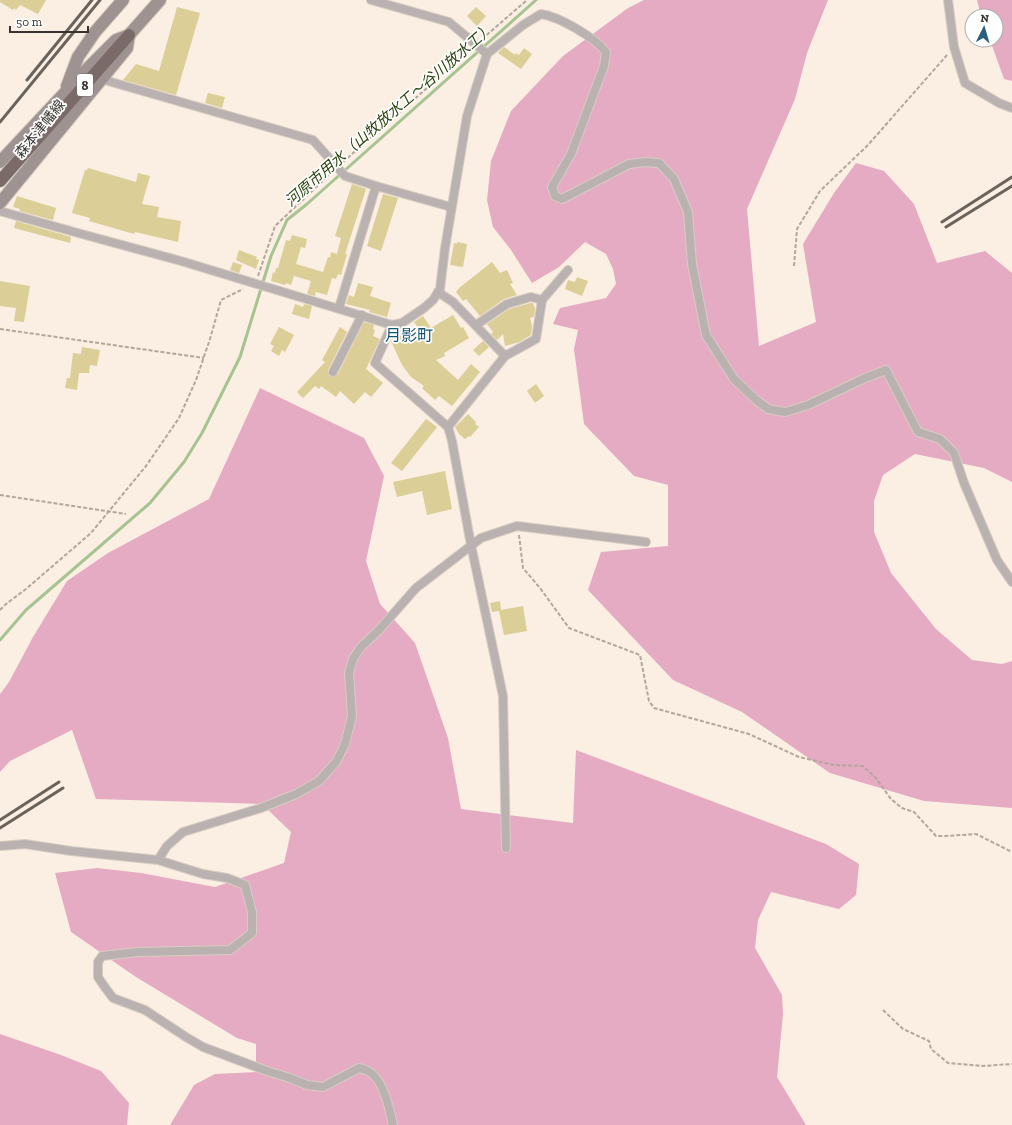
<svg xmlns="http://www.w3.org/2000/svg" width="1012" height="1125" font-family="'Zilla Slab','Noto Sans JP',serif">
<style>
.forest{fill:#e5abc3}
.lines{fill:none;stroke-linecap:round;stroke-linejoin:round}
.stream{stroke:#a7c391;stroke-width:3}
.building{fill:#dbce96}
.street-casing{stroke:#d8ccc2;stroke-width:10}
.secondary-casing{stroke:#d8ccc2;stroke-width:14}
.highway-casing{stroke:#d8ccc2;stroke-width:14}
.path{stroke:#b1a79e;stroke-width:2;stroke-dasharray:4 2;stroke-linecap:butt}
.street{stroke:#bab2b0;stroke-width:8}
.secondary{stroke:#9f9391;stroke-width:12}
.highway{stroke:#7a6a68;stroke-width:12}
.rail{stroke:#6a635c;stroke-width:3}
.labels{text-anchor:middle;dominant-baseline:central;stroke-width:3.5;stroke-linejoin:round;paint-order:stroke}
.shield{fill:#fefefe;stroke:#73706c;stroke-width:1}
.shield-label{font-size:13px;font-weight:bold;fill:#38332e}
.street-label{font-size:14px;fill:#38332e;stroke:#fefefe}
.water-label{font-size:15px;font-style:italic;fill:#2a430e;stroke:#fefefe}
.quarter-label{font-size:16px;fill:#175574;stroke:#fefefe}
</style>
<rect width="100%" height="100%" fill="#fbeee2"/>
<g class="forest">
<polygon points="644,0 828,0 807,53 795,99 747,209 759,346 816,322 803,244 834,193 856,163 884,171 914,204 937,263 985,251 1012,273 1012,482 984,468 915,454 883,475 874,501 874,532 891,573 936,629 972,660 1002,664 1012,661 1012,808 924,801 830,773 742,712 673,680 588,590 601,552 668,546 668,485 634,476 584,424 574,349 578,330 553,324 560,308 606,298 616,284 613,269 606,254 585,242 559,267 532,283 511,250 493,227 487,200 491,161 511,111 563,56 628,8"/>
<polygon points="977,0 1012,0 1012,81 1004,79 990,40 996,40 996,16 981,16"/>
<polygon points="260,388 364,438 384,476 366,561 380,604 415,643 448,738 461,809 573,823 576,750 826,844 859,864 856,895 839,909 771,892 758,920 755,948 782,995 783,1014 777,1077 806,1125 170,1125 194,1085 215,1074 256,1072 256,1044 237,1038 136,977 71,932 55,873 97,868 141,873 215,887 284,863 291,832 262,804 96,799 72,730 10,761 0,772 0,694 9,682 33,637 67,581 108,553 209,499"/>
<polygon points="0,1034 61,1055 101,1071 129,1103 127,1125 0,1125"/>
</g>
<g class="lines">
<polyline class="stream" points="0,640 26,610 150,503 184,462 202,433 240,357 271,256 287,220 307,204 536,0"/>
</g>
<g class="building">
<polygon points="0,0 46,0 38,14 20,5 16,10 14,8 13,10 0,2"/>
<polygon points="177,7 200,13 176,95 123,80 136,64 159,71"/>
<polygon points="476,7 486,16 477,26 467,16"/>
<polygon points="504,47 515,55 516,53 519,55 524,48 532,54 521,69 498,53"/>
<polygon points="208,93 225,97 222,108 205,103"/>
<polygon points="88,168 136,182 138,173 150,176 142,204 159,207 157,217 181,221 178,242 135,232 134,234 89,221 90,218 72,213 85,170 87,170"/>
<polygon points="352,184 366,189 345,254 347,254 341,275 338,274 336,279 332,278 327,295 316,292 315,296 307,294 311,281 294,276 291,285 286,283 285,285 271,281 273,272 275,273 276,268 278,268 286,240 290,241 292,235 307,239 305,248 301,247 296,264 323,272 328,257 330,258 331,252 337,254 341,238 335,236"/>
<polygon points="383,194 398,198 381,251 367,246"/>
<polygon points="17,196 56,208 53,220 19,211 20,209 13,207"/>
<polygon points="16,221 71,237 70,243 14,228"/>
<polygon points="457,242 467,244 463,267 450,265 454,243 457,244"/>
<polygon points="239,250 257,257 256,259 259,260 256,269 236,260"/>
<polygon points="233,262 242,265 239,273 230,270"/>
<polygon points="492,262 500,273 507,270 513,283 510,284 517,295 504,299 480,316 466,299 463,301 456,292 459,288"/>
<polygon points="577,277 588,281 582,296 565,289 568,280 575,282"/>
<polygon points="0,281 30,286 24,322 14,321 16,308 0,306"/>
<polygon points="358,283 373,287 370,296 391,303 387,317 369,312 370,310 346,304 349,295 354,297"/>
<polygon points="531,303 533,303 535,309 534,317 530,318 532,326 531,335 519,342 505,346 503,334 497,340 491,334 493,332 487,324 509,309"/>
<polygon points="295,304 303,307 304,304 312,306 309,319 292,314"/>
<polygon points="453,315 461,328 463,327 469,338 444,353 445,356 436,360 458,380 471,364 480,372 452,406 439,396 435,400 422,388 424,386 411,377 402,365 391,341 417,326 414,322 423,316 431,328"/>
<polygon points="364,322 374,325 373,329 375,330 373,336 380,339 366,369 383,383 371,397 365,392 354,404 340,391 336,397 321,386 319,389 315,386 303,398 297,392 325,362 322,360 340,327 347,332 328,370 329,375 333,377 338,374"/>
<polygon points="279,327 294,335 285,352 282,350 279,356 271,351 274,346 270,344"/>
<polygon points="483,341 489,347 479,356 473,350"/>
<polygon points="82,347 100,350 97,366 90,365 89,373 79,373 77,390 65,388 67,378 70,378 73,353 81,354"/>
<polygon points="536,384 544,396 535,403 527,391"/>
<polygon points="468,414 476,422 475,424 479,427 470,437 469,436 465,439 459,434 455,427"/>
<polygon points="426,419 437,427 402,471 391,463"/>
<polygon points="445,471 452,509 427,515 422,491 397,497 393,482"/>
<polygon points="500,601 501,610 523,606 527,631 504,635 499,611 492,612 490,603"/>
</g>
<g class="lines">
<g class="street-casing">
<g id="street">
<polyline points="371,0 449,22 487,54"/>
<polyline points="948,0 954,47 965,83 999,103 1012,108"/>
<polyline points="101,79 313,140 345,176 376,186 451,207"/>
<path d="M0,211L78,233L181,261L392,325L402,323L424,308L433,300L440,289L445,248L467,116L487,54L523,25L541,14C560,17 594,37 606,52L604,66L571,154L552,187L555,196L562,199L629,164L646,162L659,163L674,179L688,212L692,264L706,335L734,379L755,399L768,409L785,412L808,405L865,378L886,370L918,432L940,439L954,453L964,483L997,560L1012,582"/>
<polyline points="438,292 453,302 505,356 536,339 542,300"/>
<polyline points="339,308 376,186"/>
<polyline points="392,325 375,363 448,427 452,441 471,545 503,696 506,848"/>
<polyline points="476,325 507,304 531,297 542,300 568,270"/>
<polyline points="333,372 362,315"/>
<polyline points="448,427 505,356"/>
<path d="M0,846L25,844L71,851L158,860L203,874L227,878L245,885L252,912V933L230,950L138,952L102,956L98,962V977L104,986L113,998L145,1010L186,1037L203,1047L267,1071L290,1078L307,1085L323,1087L359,1068C362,1069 365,1069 368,1071C383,1078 390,1110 393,1125"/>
<polyline points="158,860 167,846 183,832 261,808 296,794 319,781 336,762 345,744 352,716 349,673 353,659 361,647 378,631 416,588 481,538 517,526 646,542"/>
</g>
</g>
<g class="secondary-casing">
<g id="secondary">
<polyline points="67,86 78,57 95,32 123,0"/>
<polyline points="0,162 88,68 116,40 129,35 160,0"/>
<polyline points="0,203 127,48 129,35"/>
</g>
</g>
<g class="highway-casing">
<polyline id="highway" points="0,181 129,35"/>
</g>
<g class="path">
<polyline points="482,39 527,0"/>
<polyline points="343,162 469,51"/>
<polyline points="794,266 797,229 820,191 868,145 947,55"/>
<polyline points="258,276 275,226 331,173"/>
<polyline points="0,329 204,358"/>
<polyline points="0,495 126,514"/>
<polyline points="519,535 523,568 540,588 569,628 640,655 649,701 654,708 749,734 799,757 834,765 863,766 875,777 891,799 902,808 914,812 936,836 946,836 976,834 1012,852"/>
<polyline points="0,610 6,604 26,589 91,533 146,466 179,418 196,380 210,339 221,300 243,289"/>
<polyline points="883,1010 903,1029 929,1041 931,1049 948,1063 983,1066 1012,1064"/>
</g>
<use href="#street" class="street"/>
<use href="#secondary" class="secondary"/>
<use href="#highway" class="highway"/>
<g class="rail">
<polyline points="27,80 92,0"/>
<polyline points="0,122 100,0"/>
<polyline points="942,222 1012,177"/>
<polyline points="946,227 1012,186"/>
<polyline points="0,820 59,782"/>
<polyline points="0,828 63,788"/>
</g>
</g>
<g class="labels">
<rect class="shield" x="77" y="74" width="16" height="22" rx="3"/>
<g class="shield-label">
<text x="85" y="85">8</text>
</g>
<g class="street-label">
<text transform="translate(40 129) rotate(-51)">森本津幡線</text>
</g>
<g class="water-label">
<text transform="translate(389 115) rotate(-41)">河原市用水（山牧放水工～谷川放水工）</text>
</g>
<g class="quarter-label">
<text x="409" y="335">月影町</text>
</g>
</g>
<g transform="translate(984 28) rotate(5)"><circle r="19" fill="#fefefe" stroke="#afadab"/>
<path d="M0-3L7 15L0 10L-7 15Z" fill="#2c5f7c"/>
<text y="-6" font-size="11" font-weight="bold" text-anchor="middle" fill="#38332e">N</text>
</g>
<path d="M10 26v6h78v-6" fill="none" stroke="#38332e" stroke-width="2"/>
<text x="16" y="26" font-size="12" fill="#38332e" stroke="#fefefe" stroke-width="3" paint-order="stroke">50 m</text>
</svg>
